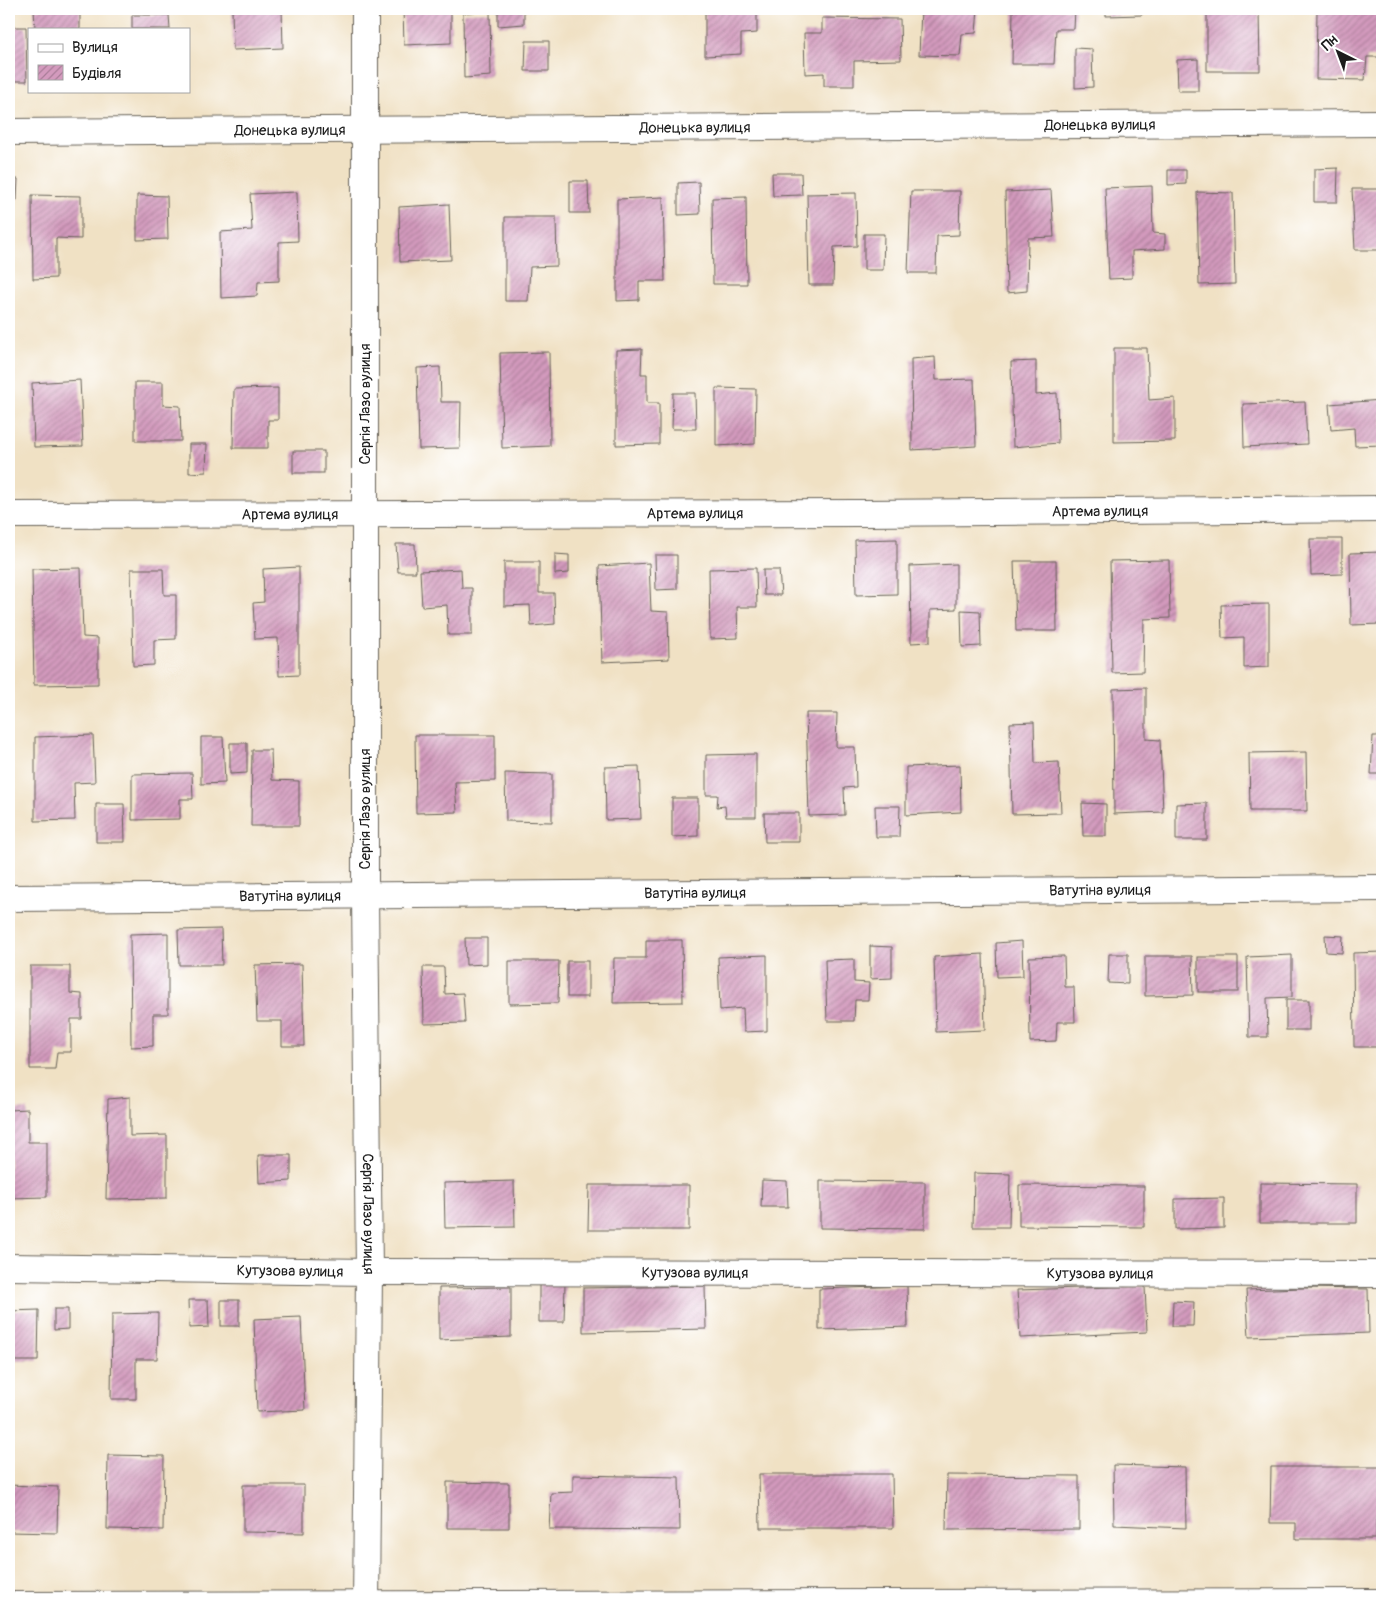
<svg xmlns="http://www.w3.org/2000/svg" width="1391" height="1618" font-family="Pangolin,sans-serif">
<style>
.building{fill:url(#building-hatch)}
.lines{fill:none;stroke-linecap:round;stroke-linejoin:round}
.street-casing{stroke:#666157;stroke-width:28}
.street{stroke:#fff;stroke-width:26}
.labels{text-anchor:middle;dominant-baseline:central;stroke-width:4;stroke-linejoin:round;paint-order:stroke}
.street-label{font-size:15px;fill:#1c1c1c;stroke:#fff}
</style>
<defs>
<pattern id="building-hatch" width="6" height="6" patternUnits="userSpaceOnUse" patternTransform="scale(1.25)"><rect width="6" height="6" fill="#d39abd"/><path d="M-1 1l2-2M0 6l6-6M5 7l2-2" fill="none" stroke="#aa7d99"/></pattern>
</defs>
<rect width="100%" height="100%" fill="#fff"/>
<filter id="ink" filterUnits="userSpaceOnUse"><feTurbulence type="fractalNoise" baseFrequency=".02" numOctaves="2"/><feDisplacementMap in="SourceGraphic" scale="10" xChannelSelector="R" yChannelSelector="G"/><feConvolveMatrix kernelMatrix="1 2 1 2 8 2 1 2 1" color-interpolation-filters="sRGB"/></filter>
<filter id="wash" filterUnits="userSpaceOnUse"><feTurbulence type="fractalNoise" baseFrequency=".0096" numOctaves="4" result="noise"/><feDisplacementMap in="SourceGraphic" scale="20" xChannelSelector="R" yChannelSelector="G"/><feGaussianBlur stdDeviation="1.12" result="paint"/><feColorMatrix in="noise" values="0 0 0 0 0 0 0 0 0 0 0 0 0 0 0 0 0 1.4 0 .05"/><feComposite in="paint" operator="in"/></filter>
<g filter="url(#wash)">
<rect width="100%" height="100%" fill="#f0e1c4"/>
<g id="blocks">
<g class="building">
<polygon points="34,9 80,9 80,29 35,29"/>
<polygon points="232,9 282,9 283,48 233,50"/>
<polygon points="403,9 451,9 451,43 404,45"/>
<polygon points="498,9 524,9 524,24 498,26"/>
<polygon points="705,9 757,9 757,33 741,34 741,54 705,56"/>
<polygon points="921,9 978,9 976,33 962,34 960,56 919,55"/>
<polygon points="1013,9 1075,9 1074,29 1056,29 1054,64 1012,64"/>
<polygon points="1106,9 1142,9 1142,15 1106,16"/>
<polygon points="1207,9 1259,9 1260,71 1207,71"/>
<polygon points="1317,9 1382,9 1382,57 1367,57 1365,80 1316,79"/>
<polygon points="490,12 491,76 464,78 463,13"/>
<polygon points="132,15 169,15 170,29 132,29"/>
<polygon points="822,18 900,19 901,60 854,61 854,86 824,86 824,73 805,74 804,33 822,33"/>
<polygon points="9,27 26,27 27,81 9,81"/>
<polygon points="526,41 549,41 549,71 525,71"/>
<polygon points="1075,48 1092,49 1093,87 1075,88"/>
<polygon points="1198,59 1198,91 1178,91 1177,60"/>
<polygon points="1338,168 1337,202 1314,202 1314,169"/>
<polygon points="1168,170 1186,170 1186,184 1168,185"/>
<polygon points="772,173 801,173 802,195 773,196"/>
<polygon points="9,179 18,179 17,200 9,200"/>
<polygon points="570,181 588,181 589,213 570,213"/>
<polygon points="699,182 700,214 678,215 678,183"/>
<polygon points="1152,186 1153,233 1165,234 1165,249 1132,251 1132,278 1109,279 1105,188"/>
<polygon points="1352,189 1382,189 1382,250 1355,250"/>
<polygon points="1051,190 1054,237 1028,238 1027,291 1007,293 1005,192"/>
<polygon points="911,191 960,191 959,235 937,236 936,273 908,273"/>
<polygon points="297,192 298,241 279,242 279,281 258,282 257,296 221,298 220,232 252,230 250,194"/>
<polygon points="1197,192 1233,193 1235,284 1199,285"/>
<polygon points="856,193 857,246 834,247 833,285 809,285 807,194"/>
<polygon points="32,195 81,196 81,239 56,238 56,278 33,279"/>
<polygon points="137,195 167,196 168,239 137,240"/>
<polygon points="663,197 665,281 639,281 639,300 617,301 617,199"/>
<polygon points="746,197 747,284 713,284 712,198"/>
<polygon points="449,204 451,260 400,262 399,207"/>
<polygon points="505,217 556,217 557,266 530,267 528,301 505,301"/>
<polygon points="864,234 884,234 883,270 864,270"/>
<polygon points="1114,348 1147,348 1149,400 1175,398 1175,441 1114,442"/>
<polygon points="642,349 641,374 647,374 647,403 659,403 659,444 616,445 616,350"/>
<polygon points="549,352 550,446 502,448 500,353"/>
<polygon points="935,357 936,380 974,379 976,446 912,450 911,359"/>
<polygon points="1036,361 1036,395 1057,393 1058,443 1013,447 1011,362"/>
<polygon points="440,367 441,402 461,402 460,448 419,449 417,368"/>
<polygon points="80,380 83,446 34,447 32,383"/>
<polygon points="135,382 163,382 163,405 180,406 181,441 135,441"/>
<polygon points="278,388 278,420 268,420 268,448 233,448 234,389"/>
<polygon points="716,388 756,389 755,444 716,446"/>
<polygon points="673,393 695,393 696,429 672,429"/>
<polygon points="1382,400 1382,445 1355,446 1354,428 1331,430 1329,404"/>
<polygon points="1305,402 1307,444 1244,447 1243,404"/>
<polygon points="189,444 207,444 206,472 189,473"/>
<rect x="293" y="451" width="31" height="22"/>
<polygon points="897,539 897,594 856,595 855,540"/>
<polygon points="1310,539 1342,539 1342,574 1311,575"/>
<polygon points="396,544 415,544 416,572 398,572"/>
<polygon points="1382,552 1382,624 1351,625 1350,553"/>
<polygon points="555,554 569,555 569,573 555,574"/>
<polygon points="655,555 677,555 677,589 656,590"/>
<polygon points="1169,560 1170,618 1144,619 1143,672 1112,673 1110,561"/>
<polygon points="1014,561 1056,561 1057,631 1016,631"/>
<polygon points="504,562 539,562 539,593 554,593 555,624 531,626 530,605 504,606"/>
<polygon points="649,563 651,611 668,612 669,659 602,662 599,566"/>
<polygon points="956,564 956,609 930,610 930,642 911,643 910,566"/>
<polygon points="299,567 299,675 279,676 278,638 255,639 253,603 264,602 263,569"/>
<polygon points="81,568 83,637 98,638 98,684 34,685 32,569"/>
<polygon points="756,568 757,607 737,607 738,638 710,639 709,569"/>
<polygon points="131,569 163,569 164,595 176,595 176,639 154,640 154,665 133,666"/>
<polygon points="461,569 462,588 472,588 472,635 448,635 447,605 422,607 420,571"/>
<polygon points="763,570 779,570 781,595 764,595"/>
<polygon points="1269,604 1269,667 1244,668 1244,637 1222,638 1221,605"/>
<polygon points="961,610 980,611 981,646 962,647"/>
<polygon points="1146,688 1146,739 1160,740 1163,812 1114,814 1113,689"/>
<polygon points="806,713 837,713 836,747 855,747 856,787 844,788 845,815 809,816"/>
<polygon points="1034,722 1035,763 1059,762 1061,813 1012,814 1010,723"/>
<polygon points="93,735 95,782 74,783 75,820 35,821 35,737"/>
<polygon points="415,735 495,735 495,781 455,782 457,812 416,813"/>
<polygon points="1373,736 1382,736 1382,774 1371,774"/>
<polygon points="201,737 223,737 225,783 201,784"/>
<polygon points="230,743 247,743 247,773 230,774"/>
<polygon points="252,750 271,750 272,780 299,781 299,826 251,826"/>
<polygon points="1306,752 1307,811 1250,811 1249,753"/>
<polygon points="756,754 756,817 726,817 725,806 717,807 718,795 706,795 706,755"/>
<polygon points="960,765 961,812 906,815 906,767"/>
<polygon points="639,766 641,819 606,820 605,767"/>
<polygon points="192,773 193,799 180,799 180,819 132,820 132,774"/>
<polygon points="505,773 552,774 552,822 506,821"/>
<polygon points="672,798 698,798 698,836 672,837"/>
<polygon points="1082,803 1106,804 1106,836 1083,836"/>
<polygon points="1207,803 1207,840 1176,840 1176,804"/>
<polygon points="96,804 124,804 125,842 96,842"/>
<polygon points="875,806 900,806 899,837 876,837"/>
<polygon points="764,813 799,813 799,842 765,842"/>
<polygon points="221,929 222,965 179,965 178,930"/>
<polygon points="168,933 168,1014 153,1014 153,1046 131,1047 130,934"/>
<polygon points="1325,935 1343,936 1342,953 1326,952"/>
<polygon points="465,938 487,938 487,964 466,965"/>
<polygon points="646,940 682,940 683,1002 613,1003 614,958 646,958"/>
<polygon points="1022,941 1023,976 997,977 996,943"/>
<polygon points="870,946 892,947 892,978 870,979"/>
<polygon points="1382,952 1381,1047 1354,1047 1353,953"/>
<polygon points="983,954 985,1030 936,1032 934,957"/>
<polygon points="1109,954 1128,954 1128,984 1108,983"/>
<polygon points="767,955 767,1031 744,1032 743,1008 720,1010 718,957"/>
<polygon points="1292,955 1292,997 1267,998 1268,1037 1249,1037 1247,957"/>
<polygon points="1064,956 1065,987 1074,987 1075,1022 1057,1022 1056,1041 1030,1042 1029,957"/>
<polygon points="1145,956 1192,956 1193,995 1145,996"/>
<rect x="1198" y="957" width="40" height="35"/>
<polygon points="854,959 854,982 869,983 868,1000 855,1000 854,1021 827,1021 825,960"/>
<polygon points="509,961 559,961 558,1003 509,1004"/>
<rect x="567" y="961" width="21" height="36"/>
<polygon points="302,964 304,1046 282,1046 282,1021 257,1021 255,965"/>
<polygon points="30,966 70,966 70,993 82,994 82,1019 71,1019 71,1052 57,1052 55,1069 30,1069"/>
<polygon points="423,967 444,967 445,994 463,993 465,1023 424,1024"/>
<rect x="1286" y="1000" width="23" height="30"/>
<polygon points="130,1097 130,1136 167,1135 167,1198 106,1199 108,1099"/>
<polygon points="28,1109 28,1142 47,1142 47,1197 9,1198 9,1110"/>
<polygon points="258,1155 291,1155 291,1181 259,1183"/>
<polygon points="974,1173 1010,1174 1009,1227 973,1227"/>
<polygon points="762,1180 787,1181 788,1207 761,1207"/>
<polygon points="514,1181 515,1227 445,1228 444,1183"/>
<polygon points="820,1181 925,1182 925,1229 820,1228"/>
<polygon points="1260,1183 1357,1184 1357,1223 1260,1223"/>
<polygon points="589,1185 689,1185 689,1230 588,1230"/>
<polygon points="1019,1185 1144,1186 1144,1227 1019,1226"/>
<polygon points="1224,1198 1224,1228 1175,1229 1175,1199"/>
<polygon points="539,1282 565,1283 564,1322 539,1322"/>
<polygon points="705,1286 706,1329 583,1332 583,1288"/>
<polygon points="907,1286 908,1327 819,1330 819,1289"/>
<polygon points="1145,1286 1147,1332 1020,1338 1017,1290"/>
<polygon points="511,1287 511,1337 439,1340 439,1288"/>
<polygon points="1303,1288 1368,1289 1369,1333 1249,1337 1246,1290"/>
<polygon points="188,1300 208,1300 209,1327 189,1328"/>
<rect x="221" y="1300" width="18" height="26"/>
<polygon points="1173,1301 1194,1302 1193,1326 1172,1326"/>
<polygon points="54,1309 68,1309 68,1329 54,1330"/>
<polygon points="39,1310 38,1361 9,1361 9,1311"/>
<polygon points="158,1313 157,1359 136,1359 136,1399 111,1399 112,1314"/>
<polygon points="301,1317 305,1410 257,1412 254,1319"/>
<polygon points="108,1455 164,1456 163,1530 107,1529"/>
<polygon points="1113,1465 1185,1467 1186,1528 1114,1525"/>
<polygon points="1271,1467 1382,1467 1382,1520 1376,1520 1376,1539 1296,1539 1296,1523 1270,1523"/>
<polygon points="759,1474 892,1474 893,1528 760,1528"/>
<polygon points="573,1475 679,1477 680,1530 549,1529 551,1493 573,1492"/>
<polygon points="947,1475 1079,1476 1079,1529 946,1530"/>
<polygon points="447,1482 509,1483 509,1528 447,1528"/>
<polygon points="9,1485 58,1487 57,1533 9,1532"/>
<polygon points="243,1485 304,1485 304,1533 243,1532"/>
</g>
</g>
</g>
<g filter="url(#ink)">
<use href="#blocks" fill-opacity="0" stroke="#666157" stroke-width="1"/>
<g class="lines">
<g class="street-casing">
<g id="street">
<path id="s1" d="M365,9V897L369,1272L366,1609"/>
<path id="s2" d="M9,132L1382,123"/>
<path id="s3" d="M9,515L862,513L1382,509"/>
<path id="s4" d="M9,898L1382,888"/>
<path id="s5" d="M9,1267L369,1272L1382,1274"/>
<polyline points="9,1605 1382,1602"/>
</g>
</g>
<use href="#street" class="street"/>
</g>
</g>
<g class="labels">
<g class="street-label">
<text stroke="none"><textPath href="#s2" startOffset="1091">Донецька вулиця</textPath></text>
<text stroke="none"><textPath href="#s2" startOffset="686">Донецька вулиця</textPath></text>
<text stroke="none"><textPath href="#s2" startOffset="281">Донецька вулиця</textPath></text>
<text transform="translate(365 404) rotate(-90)">Сергія Лазо вулиця</text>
<text stroke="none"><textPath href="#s3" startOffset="1091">Артема вулиця</textPath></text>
<text stroke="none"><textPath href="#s3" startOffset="281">Артема вулиця</textPath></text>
<text stroke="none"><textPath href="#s3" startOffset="686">Артема вулиця</textPath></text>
<text transform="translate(365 809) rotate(-90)">Сергія Лазо вулиця</text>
<text stroke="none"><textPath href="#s4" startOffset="1091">Ватутіна вулиця</textPath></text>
<text stroke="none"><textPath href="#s4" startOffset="686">Ватутіна вулиця</textPath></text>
<text stroke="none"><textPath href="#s4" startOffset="281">Ватутіна вулиця</textPath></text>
<text stroke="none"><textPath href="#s1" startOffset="1205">Сергія Лазо вулиця</textPath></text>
<text stroke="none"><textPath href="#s5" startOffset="281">Кутузова вулиця</textPath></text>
<text stroke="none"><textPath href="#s5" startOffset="686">Кутузова вулиця</textPath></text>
<text stroke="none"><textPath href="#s5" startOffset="1091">Кутузова вулиця</textPath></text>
</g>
</g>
<rect width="1391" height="1618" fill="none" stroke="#fff" stroke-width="30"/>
<rect x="28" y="28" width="162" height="65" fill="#ffffff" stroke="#a4a4a4"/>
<rect x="38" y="44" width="25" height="8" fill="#ffffff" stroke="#a4a4a4"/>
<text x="72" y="52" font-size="15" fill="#1c1c1c">Вулиця</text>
<rect x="38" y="65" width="25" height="15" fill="url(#building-hatch)" stroke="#a4a4a4"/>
<text x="72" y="78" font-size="15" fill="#1c1c1c">Будівля</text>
<g transform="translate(1338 52) rotate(318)" stroke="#ffffff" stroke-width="4" paint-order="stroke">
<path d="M0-4L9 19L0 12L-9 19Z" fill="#1c1c1c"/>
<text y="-8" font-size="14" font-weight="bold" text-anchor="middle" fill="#1c1c1c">Пн</text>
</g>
</svg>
